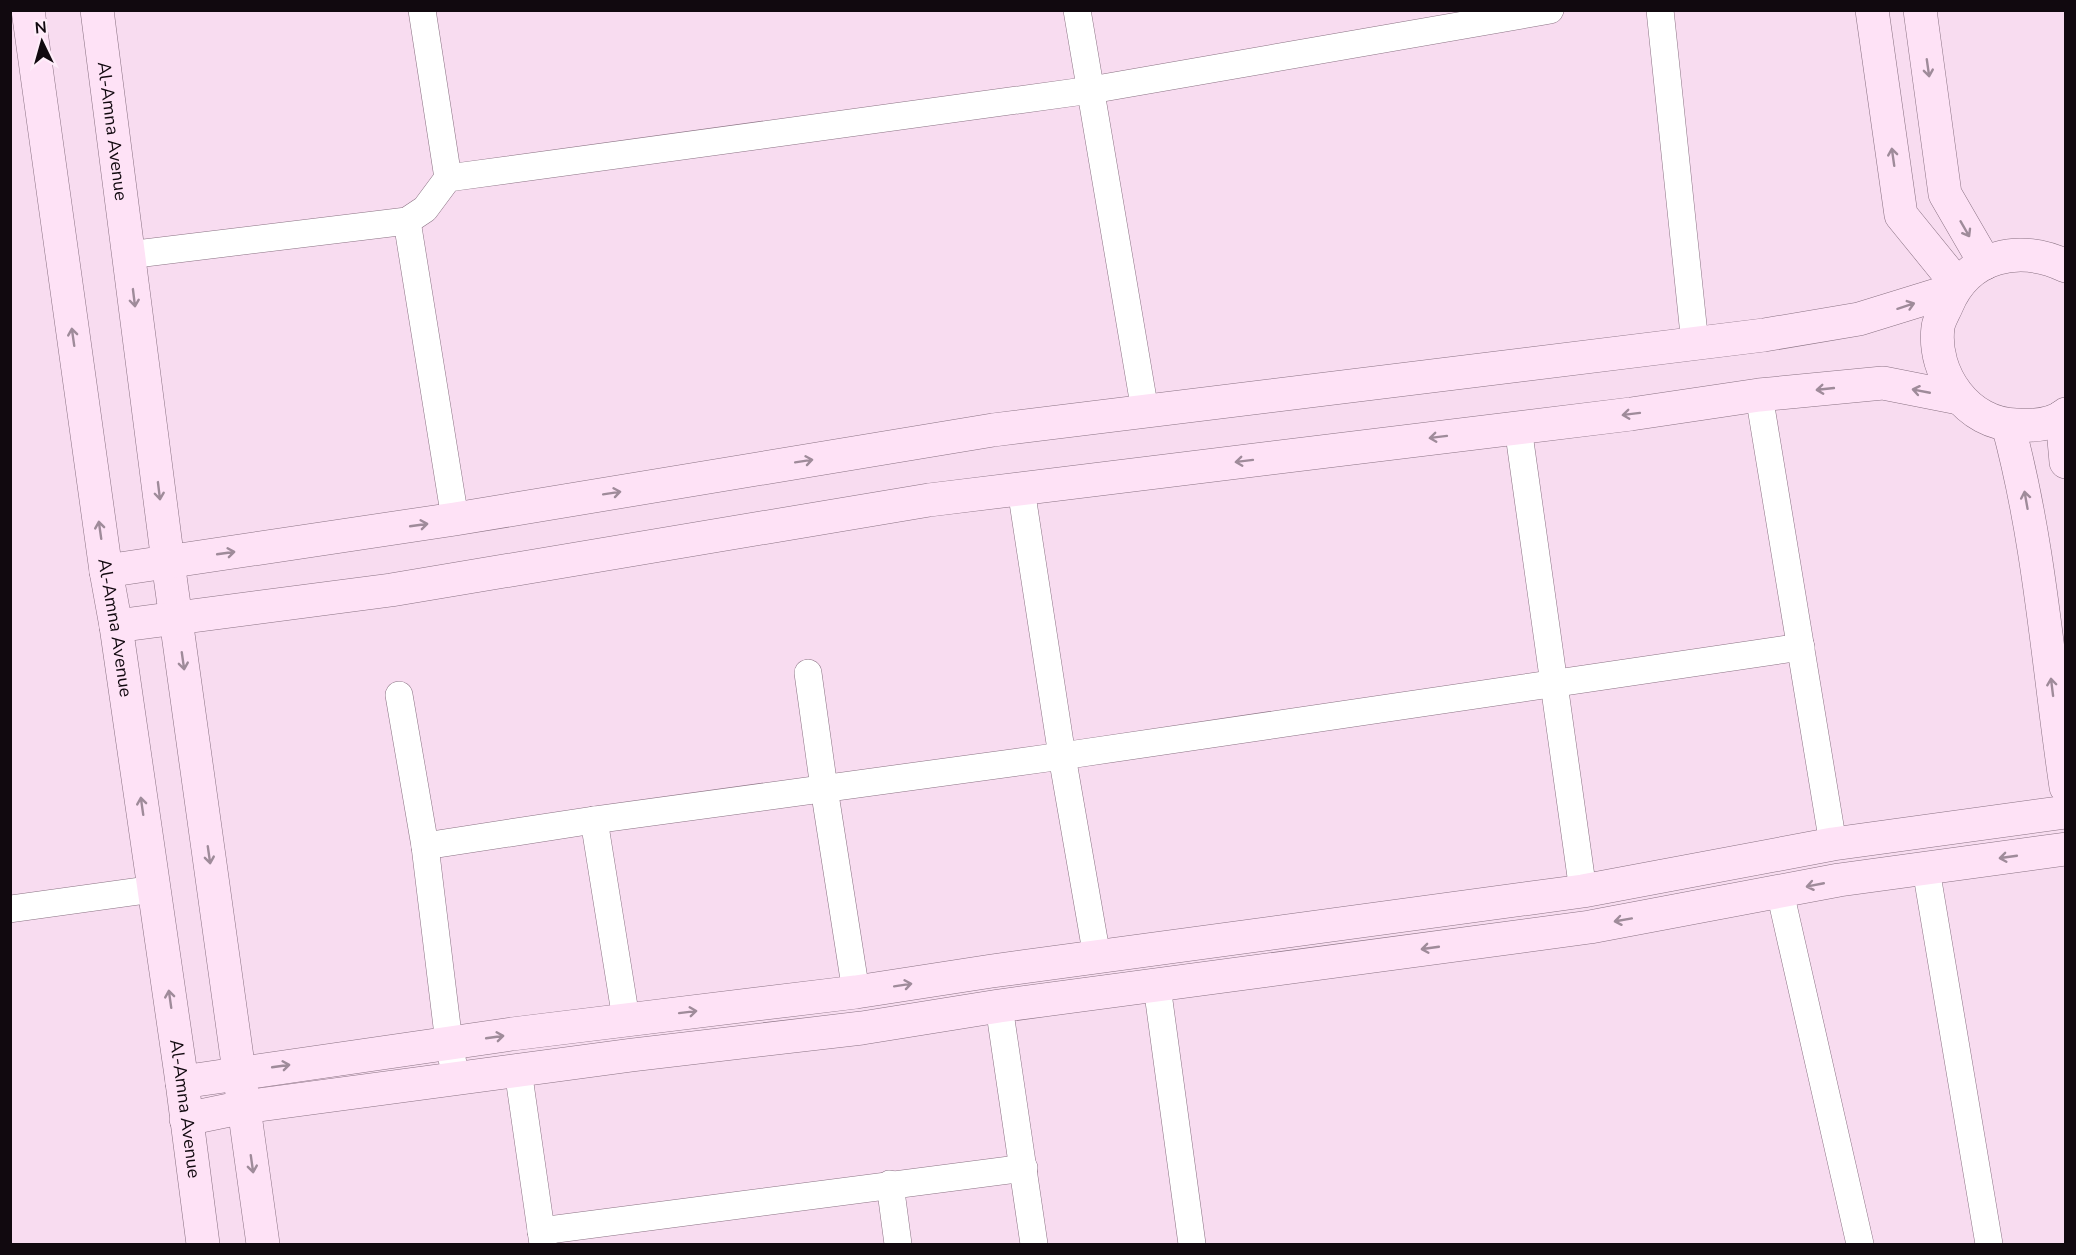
<svg xmlns="http://www.w3.org/2000/svg" width="2076" height="1255" font-family="'Nunito Sans',sans-serif">
<style>
.lines{fill:none;stroke-linecap:round;stroke-linejoin:round}
.street-casing{stroke:#8a7283;stroke-width:28}
.secondary-casing{stroke:#8a7283;stroke-width:34}
.street{stroke:#fff;stroke-width:27}
.secondary{stroke:#fee2f6;stroke-width:33}
.oneway{stroke:#9f8b9a}
.labels{text-anchor:middle;dominant-baseline:central;stroke-width:4.5;stroke-linejoin:round;paint-order:stroke}
.street-label{font-size:18px;fill:#11090f;stroke:#feedf9}
</style>
<rect width="100%" height="100%" fill="#f8dcf0"/>
<g class="lines">
<g class="street-casing">
<g id="street">
<polyline points="422,10 448,178"/>
<polyline points="1077,10 1145,411"/>
<polyline points="1660,10 1695,344"/>
<polyline points="407,221 455,519"/>
<polyline points="128,255 407,221 425,209 448,178 1091,90 1550,10"/>
<polyline points="1759,395 1833,844"/>
<polyline points="1518,427 1583,891"/>
<polyline points="1021,489 1062,756 1097,957"/>
<polyline points="808,673 824,788 856,992"/>
<polyline points="399,695 425,846 449,1043 456,1079"/>
<polyline points="594,820 626,1019"/>
<polyline points="425,846 594,820 1062,756 1801,647"/>
<polyline points="1926,869 1989,1244"/>
<polyline points="1780,892 1860,1244"/>
<polyline points="10,909 154,889"/>
<polyline points="1157,986 1192,1244"/>
<polyline points="999,1006 1034,1244"/>
<polyline points="518,1070 543,1244"/>
<polyline points="890,1184 898,1244"/>
<polyline points="541,1231 1024,1168"/>
</g>
</g>
<g class="secondary-casing">
<g id="secondary">
<path id="s1" d="M28,10L106,571L116,626L182,1082L203,1244"/>
<path id="s2" d="M97,10L168,562L263,1244"/>
<polyline points="1872,10 1901,215 1957,284"/>
<polyline points="1920,10 1945,194 1985,263"/>
<path d="M2066,266C2019,244 1968,255 1947,305C1944,312 1939,320 1938,327C1932,374 1968,425 2017,425C2033,426 2053,425 2066,414"/>
<polyline points="2062,417 2066,462"/>
<path d="M2008,425C2040,543 2048,666 2066,787"/>
<polyline points="106,571 455,519 993,430 1764,335 1859,319 1953,290"/>
<polyline points="116,626 391,590 929,500 1631,414 1759,395 1883,383 1959,398"/>
<polyline points="182,1082 512,1034 856,992 992,971 1583,891 1833,844 2066,812"/>
<polyline points="186,1119 244,1107 632,1055 862,1028 999,1006 1590,927 1839,880 2066,849"/>
</g>
</g>
<use href="#street" class="street"/>
<use href="#secondary" class="secondary"/>
</g>
<defs><path id="oneway-shaft" d="M-6 0H5M1.5-3L5.5 0L1.5 3" fill="none" stroke-width="1.6" stroke-linecap="round" stroke-linejoin="round" transform="scale(1.5)"/></defs>
<g class="oneway">
<use href="#oneway-shaft" transform="translate(1928 68) rotate(82)"/>
<use href="#oneway-shaft" transform="translate(1893 157) rotate(-98)"/>
<use href="#oneway-shaft" transform="translate(1965 229) rotate(60)"/>
<use href="#oneway-shaft" transform="translate(134 298) rotate(83)"/>
<use href="#oneway-shaft" transform="translate(1906 306) rotate(-18)"/>
<use href="#oneway-shaft" transform="translate(73 337) rotate(-98)"/>
<use href="#oneway-shaft" transform="translate(1825 389) rotate(174)"/>
<use href="#oneway-shaft" transform="translate(1921 391) rotate(-169)"/>
<use href="#oneway-shaft" transform="translate(1631 414) rotate(173)"/>
<use href="#oneway-shaft" transform="translate(1438 437) rotate(173)"/>
<use href="#oneway-shaft" transform="translate(804 461) rotate(-9)"/>
<use href="#oneway-shaft" transform="translate(1244 461) rotate(173)"/>
<use href="#oneway-shaft" transform="translate(159 491) rotate(83)"/>
<use href="#oneway-shaft" transform="translate(612 493) rotate(-9)"/>
<use href="#oneway-shaft" transform="translate(2026 500) rotate(-100)"/>
<use href="#oneway-shaft" transform="translate(419 525) rotate(-8)"/>
<use href="#oneway-shaft" transform="translate(100 530) rotate(-98)"/>
<use href="#oneway-shaft" transform="translate(226 553) rotate(-8)"/>
<use href="#oneway-shaft" transform="translate(183 661) rotate(82)"/>
<use href="#oneway-shaft" transform="translate(2052 687) rotate(-97)"/>
<use href="#oneway-shaft" transform="translate(142 806) rotate(-98)"/>
<use href="#oneway-shaft" transform="translate(209 855) rotate(82)"/>
<use href="#oneway-shaft" transform="translate(2008 857) rotate(172)"/>
<use href="#oneway-shaft" transform="translate(1815 885) rotate(169)"/>
<use href="#oneway-shaft" transform="translate(1623 920) rotate(170)"/>
<use href="#oneway-shaft" transform="translate(1430 948) rotate(172)"/>
<use href="#oneway-shaft" transform="translate(903 985) rotate(-9)"/>
<use href="#oneway-shaft" transform="translate(170 999) rotate(-98)"/>
<use href="#oneway-shaft" transform="translate(688 1012) rotate(-7)"/>
<use href="#oneway-shaft" transform="translate(495 1037) rotate(-8)"/>
<use href="#oneway-shaft" transform="translate(281 1066) rotate(-8)"/>
<use href="#oneway-shaft" transform="translate(252 1164) rotate(82)"/>
</g>
<g class="labels">
<g class="street-label">
<text stroke="none"><textPath href="#s2" startOffset="122">Al-Amna Avenue</textPath></text>
<text stroke="none"><textPath href="#s1" startOffset="624">Al-Amna Avenue</textPath></text>
<text stroke="none"><textPath href="#s1" startOffset="1110">Al-Amna Avenue</textPath></text>
</g>
</g>
<rect width="2076" height="1255" fill="none" stroke="#11090f" stroke-width="24"/>
<g transform="translate(42 42) rotate(355)" stroke="#feedf9" stroke-width="4.5" paint-order="stroke">
<path d="M0-4.5L10 22L0 15L-10 22Z" fill="#11090f"/>
<text y="-9" font-size="16" font-weight="bold" text-anchor="middle" fill="#11090f">N</text>
</g>
</svg>
